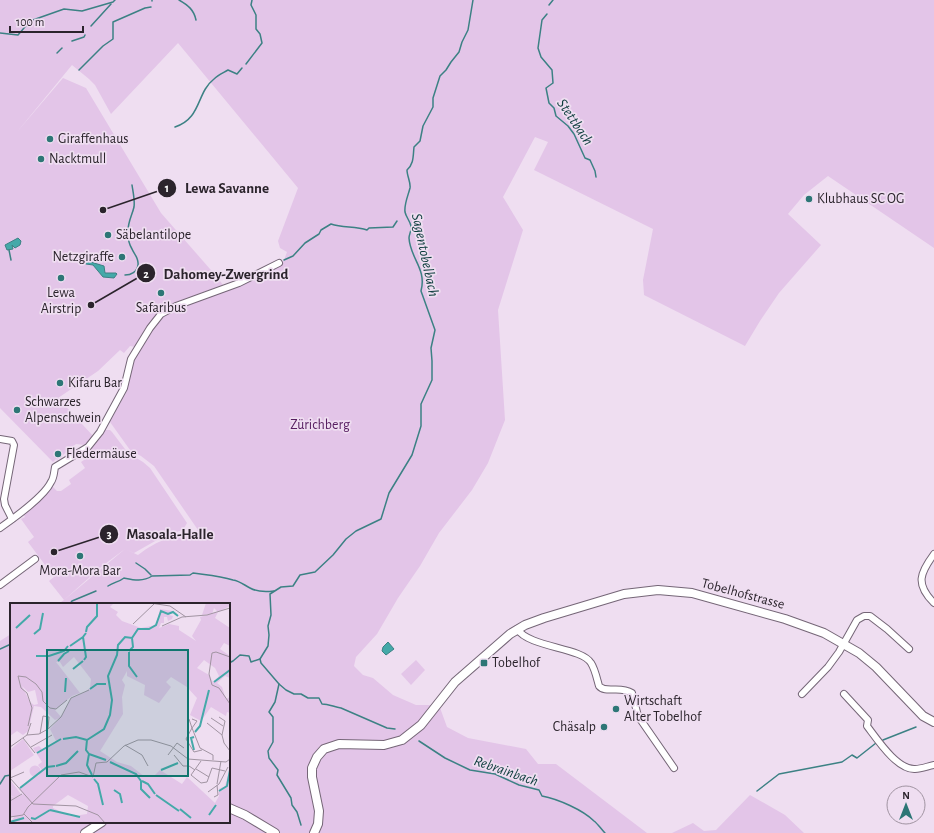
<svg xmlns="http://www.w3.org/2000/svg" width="934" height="833" font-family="'Alegreya Sans',sans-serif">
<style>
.green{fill:#e3c5e8;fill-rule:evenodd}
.water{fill:#44a9a9;stroke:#3c8184}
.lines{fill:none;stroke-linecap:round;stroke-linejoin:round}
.stream{stroke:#3c8184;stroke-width:1.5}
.minor-casing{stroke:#756677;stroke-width:8}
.secondary-casing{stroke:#756677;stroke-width:10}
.minor{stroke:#fff;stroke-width:6}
.secondary{stroke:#fff;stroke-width:8}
.poi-dot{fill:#2d7676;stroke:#efdef1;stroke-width:1.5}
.labels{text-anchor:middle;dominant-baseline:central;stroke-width:3.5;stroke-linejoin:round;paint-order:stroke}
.poi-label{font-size:14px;fill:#2b242c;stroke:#efdef1;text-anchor:start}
.park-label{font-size:14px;fill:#571e60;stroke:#efdef1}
.street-label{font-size:14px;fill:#2b242c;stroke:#efdef1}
.water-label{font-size:15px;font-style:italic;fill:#0c3c3c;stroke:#efdef1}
.inset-river{fill:none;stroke:#44a9a9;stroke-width:2}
.inset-road{fill:none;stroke:#a194a2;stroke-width:1}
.view{fill:#0f766e;fill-opacity:0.15;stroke:#0f766e;stroke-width:2}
.inset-edge{fill:none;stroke:#2b242c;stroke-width:2}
.leader{fill:none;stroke:#2b242c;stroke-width:1.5}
.callout-dot{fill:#2b242c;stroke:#efdef1;stroke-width:1.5}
.mark-label{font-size:12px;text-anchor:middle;font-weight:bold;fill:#fff}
.callout-label{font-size:15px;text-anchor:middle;font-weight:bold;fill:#2b242c;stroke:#efdef1;stroke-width:3.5;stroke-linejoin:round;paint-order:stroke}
</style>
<rect width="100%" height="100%" fill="#efdef1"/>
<g class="green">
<path d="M0,0H934V248L828,176L804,195L788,214L821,245L779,293L760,321L745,346L644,295L643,280L653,229L534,170L548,142L535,137L503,197L523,230L498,310L505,420L488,463L472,490L439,533L420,566L398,598L377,634L356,657L354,666L363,675L373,678L393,695L416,705H439L447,727L468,738L526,749L538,764H556L647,833H0V641L11,634V822H229V604H58L64,600L49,581L54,577L28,542L34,537L21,519L25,517L23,514L52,486L57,491H61L71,484L69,480L85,468L81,462L87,458L83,452L87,444L85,445L76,444L57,460L56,459L53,462L0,408ZM178,43L298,188L278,241L280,248L287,252L284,260L278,266L257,278L171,310L163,316L144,340L133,360L127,391L110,422L130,450L141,456L154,466L198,530C173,536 159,539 138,555L125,549L64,600L101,567L125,549L134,553L164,536L183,530L187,523L150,468L143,462L128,453L112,432L110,430H105L94,445L90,441L94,437L58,398L98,371L120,350L124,353L130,346L135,347L145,329L160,312L176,302L223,285L217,277L161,213L86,88L63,78L17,132L72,65L89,79L95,85L111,114Z"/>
<polygon points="416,660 425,670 411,685 401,674"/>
<polygon points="750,795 785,815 804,833 672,833 693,823 704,831 716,830"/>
</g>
<g class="water">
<polygon points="18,238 21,241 20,245 15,248 12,245 13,249 7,250 5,245"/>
<polygon points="77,255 82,257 84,260 104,266 105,273 116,273 117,274 114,278 103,277 93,265 86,264 76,258"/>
<polygon points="388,642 394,649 386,655 382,651 383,647"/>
</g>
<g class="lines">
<g class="stream">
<path d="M179,0C188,5 194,10 196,20"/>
<polyline points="152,1 152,0"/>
<polyline points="549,5 553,0"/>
<polyline points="547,14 542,20 538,48 541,57 552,70 553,83 546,88 549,103 554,108 556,116 568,126 574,134 585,158 590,160 595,171 596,177"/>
<polyline points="91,26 111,4"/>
<polyline points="0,33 18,35 30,21 64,9 82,11 113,2 115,0"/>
<polyline points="72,41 84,37 85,35"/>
<polyline points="57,53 62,48"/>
<polyline points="246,64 262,43 260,34 256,29 256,15 251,5 252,0"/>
<polyline points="79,70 103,46 113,39 113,22 145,8 151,7"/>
<path d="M175,127C202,118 196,93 214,79C218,75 223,73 228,70L237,74L242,68"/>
<polyline points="9,250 11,260"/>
<path d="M284,260L293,256L305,243L319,234L321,230L331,224C343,228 355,226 367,230L369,228L393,227L397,221"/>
<path d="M125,275C131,275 137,272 138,265C139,258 134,254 132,249C129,244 128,239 128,234C127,223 132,216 134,207C135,200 133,192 132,185"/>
<polyline points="136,563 145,569 151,575"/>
<path d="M108,586C114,582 119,582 124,578C134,580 143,582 152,576L190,575L193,573C207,575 220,576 233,580C240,581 244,585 250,588C257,592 266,592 274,591"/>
<polyline points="70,604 72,601 96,591"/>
<polyline points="0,649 11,644"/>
<polyline points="229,663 233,661 240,655 249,656 251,662 260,659"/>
<polyline points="279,684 275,702 269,712 273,717 273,742 268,751 269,758 278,770 277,775 291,798 292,805 297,812 301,825"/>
<path d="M395,729L387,728L341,708C334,707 329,704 322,704L319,698H308L301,694H294L286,690L279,684L261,663L260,659L268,646L269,635L268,626L271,615L270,594L281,587L293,586L300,575L315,572L333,555L346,539L356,531L381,519L389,493L412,455L421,426V404L432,380V361L431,348L435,330L421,291C427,269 410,258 409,238C409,234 412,230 411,226C410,221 406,217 405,212C404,204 408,196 410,188C411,183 407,176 407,170C414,164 413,156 414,147L420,141L423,126L433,107V98L440,76L446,70L451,62L459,52L462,42L468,30L473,0"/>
<polyline points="883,740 916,727"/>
<path d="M419,741L445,758L470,770L495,774L519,785L539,790L542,796C558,799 583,810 594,821C598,824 601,829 605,833"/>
<polyline points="0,784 5,776 11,775"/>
<polyline points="757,791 779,774 842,762 852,755 857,758 876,743"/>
</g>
<g class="minor-casing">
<g id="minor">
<polyline points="0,439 12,441 14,445 4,499 5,505 12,519"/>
<path d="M0,528C14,518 44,497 51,482C54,478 54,472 55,467L88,447L100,432L124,388L131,359L150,328L161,314L176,306L239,283L279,263"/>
<path d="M934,554C920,573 915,584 934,603"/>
<polyline points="0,585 35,559"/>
<path d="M517,629C530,648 581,647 591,663C595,669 597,679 599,686C606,694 619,685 632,693L638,716L674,768"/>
<polyline points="802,694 828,667 839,652 857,620 864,616 870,616 887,629 909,649"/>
<path d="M844,694L868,720L867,726C877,739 897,770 915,769C922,769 928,766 934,765"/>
</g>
</g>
<g class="secondary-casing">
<g id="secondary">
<polyline points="229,808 245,815 275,833"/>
<polyline points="85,833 102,822"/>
<polyline points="314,833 318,824 319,811 312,777 312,768 317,757 324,749 339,744 384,745 402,740 421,725 455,682 510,634 525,625 544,618 624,594 658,590 692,593 785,619 824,633 859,653 876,667 923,716 934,722"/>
</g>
</g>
<use href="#minor" class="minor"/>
<use href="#secondary" class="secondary"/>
</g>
<g class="poi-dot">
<circle cx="50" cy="139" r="4"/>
<circle cx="41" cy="159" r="4"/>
<circle cx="809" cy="199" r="4"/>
<circle cx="108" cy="235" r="4"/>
<circle cx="122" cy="257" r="4"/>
<circle cx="61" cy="278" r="4"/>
<circle cx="161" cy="293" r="4"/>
<circle cx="60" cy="383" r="4"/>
<circle cx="17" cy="410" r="4"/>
<circle cx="58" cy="454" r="4"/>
<circle cx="80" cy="556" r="4"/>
<rect x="480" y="659" width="8" height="8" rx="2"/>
<circle cx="616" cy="709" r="4"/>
<circle cx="604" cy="727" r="4"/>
</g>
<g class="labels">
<g class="poi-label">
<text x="58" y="139">Giraffenhaus</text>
<text x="49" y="159">Nacktmull</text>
<text x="817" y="199">Klubhaus SC OG</text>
<text x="116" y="235">Säbelantilope</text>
<text x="114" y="257" text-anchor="end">Netzgiraffe</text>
<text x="61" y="293" text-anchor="middle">Lewa<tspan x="61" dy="16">Airstrip</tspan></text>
<text x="161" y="308" text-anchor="middle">Safaribus</text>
<text x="68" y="383">Kifaru Bar</text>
<text x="25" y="402">Schwarzes<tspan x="25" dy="16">Alpenschwein</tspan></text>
<text x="66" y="454">Fledermäuse</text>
<text x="80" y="571" text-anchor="middle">Mora-Mora Bar</text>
<text x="492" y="663">Tobelhof</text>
<text x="624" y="701">Wirtschaft<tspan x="624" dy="16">Alter Tobelhof</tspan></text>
<text x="596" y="727" text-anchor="end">Chäsalp</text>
</g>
<g class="park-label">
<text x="320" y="425">Zürichberg</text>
</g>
<g class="street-label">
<text transform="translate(743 594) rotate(15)">Tobelhofstrasse</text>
</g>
<g class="water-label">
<text transform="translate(575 122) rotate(56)">Stettbach</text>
<text transform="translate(425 255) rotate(78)">Sagentobelbach</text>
<text transform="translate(506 771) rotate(19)">Rebrainbach</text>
</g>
</g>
<g transform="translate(10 603)">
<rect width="220" height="220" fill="#efdef1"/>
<path d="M0,0H104L100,4L108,9L106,12L112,18L131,25L146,22L150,6L163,8L159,12L163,13L162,16L158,18L157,14H154V20H151L149,25L159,21L169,23V27L186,38L182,33L191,17L190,14L208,9L205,15L220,25V43L214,40L210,46L220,53V75L215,73L207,80L212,84L216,96L220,94V110L217,109L216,113L201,104L191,118L180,112L187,95L177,84L161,74L156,79L161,84L149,100L134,92L135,82L117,73V68L112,77L115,82L112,94L113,111L90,148L107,159L121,163L135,174L145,172L150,167L172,181L177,174L205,200L209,193V186L215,183L220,165V220H0L4,214L0,213V199L2,197L0,198V193L4,194L0,192V177L11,191L5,196L13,191L9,186L35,166L34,164L32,167L28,162L32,159L23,145L29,143L32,146L29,149L46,138L40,126L50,115L45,117L31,104L24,103L18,128L13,132L7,128L0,133ZM64,54L81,76L80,85L75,89L61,95L51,114L45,107L62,93L70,90L46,59H50L53,64ZM194,57L205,65L209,73L203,79L199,72L187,65ZM12,83L18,89L25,87L28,101L24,102L20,99ZM58,192L78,203L77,211L70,212L69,214L60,213L43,205V203ZM196,0H220V3L208,9L204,5L202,11L192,12ZM13,136L24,152L0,168V147ZM19.5 168a5.5 5.5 0 1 1 11 0a5.5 5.5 0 1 1-11 0Z" fill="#e3c5e8" fill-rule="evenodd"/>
<path class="inset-river" d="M6,25L20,12M76,29L77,24L87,13V1M24,31L30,26L33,10M60,43L73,34M119,48L123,44L122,35M119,49V63L127,74M26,53H39L54,48L58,43M74,57L76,54L73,34L76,30M48,58L54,51L59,48M63,66L73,58M204,79L220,67M80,86L87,81H96M55,89L56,75M185,129L190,123L199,87M53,136L66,134L77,137M184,147L181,135L184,134M27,150L51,136M79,151L76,147L77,137L94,126L100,112L102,97L98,73L107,52L108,42L115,34L122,35L128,26H139L146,22L151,8L158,11L163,9L168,13M79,151L77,162L82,172M79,151L96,157M100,159L126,171L131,178V186L140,195M46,163L56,160L68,148M151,167L168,160M84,176L88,181L93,202M132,178L138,181L145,191M10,185L37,164L45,163M104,187L110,191L112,200M209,188L217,183L220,167M146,192L169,208M170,206L181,215M40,207L70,214M199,212L206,202M21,215L25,216L40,207M0,219L14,215"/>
<path class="inset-road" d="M140,0L160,3L176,14M123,21L144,1M152,23L172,14L197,12L220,5M220,54L206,49L202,50L199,71L202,82L209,85L220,101M209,114L215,118L212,132L214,140L220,148M201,115L213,123M179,116L182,125L176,136L184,149L192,147M182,116L187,118L182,125L190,145L203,152V157M197,120L212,132M18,123L22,105L17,90L11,85L8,73L16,74L26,81L32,89L33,98L40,105L46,106L57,97M30,131L33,113L39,114L38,126M17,132L21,120M13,135L25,150M115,142L132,152L138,163M0,144L17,132L29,131L38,126L51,114L61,95L79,87M21,144L42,132M158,152L167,140L174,145M164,152L173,163H179L185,167M191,158L181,172L191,180L197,179L202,165L215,168M186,166L199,174M0,175L23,201L66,203L88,212L95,220M0,175L14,169M207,181L211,158M198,189L209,181L218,164M204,194L208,192L207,182M0,198L12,191M14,211L23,220M0,214L13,212L18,204L51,172L69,169L83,174L86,160L97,159L114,143L128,137H141L161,143L178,156L216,159L220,156"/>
<path class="view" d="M37,47H178V173H37Z"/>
<rect width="220" height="220" class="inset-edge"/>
</g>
<path class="leader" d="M103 210L167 188M91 305L146 273M54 552L109 534"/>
<g class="callout-dot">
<circle cx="103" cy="210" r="4"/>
<circle cx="91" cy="305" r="4"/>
<circle cx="54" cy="552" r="4"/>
<circle cx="167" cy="188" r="10"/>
<circle cx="146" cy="273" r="10"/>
<circle cx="109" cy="534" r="10"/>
</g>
<g class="mark-label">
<text x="167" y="192">1</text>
<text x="146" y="278">2</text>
<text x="109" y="538">3</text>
</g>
<g class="callout-label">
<text x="227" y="193">Lewa Savanne</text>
<text x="226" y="279">Dahomey-Zwergrind</text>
<text x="170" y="539">Masoala-Halle</text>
</g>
<g transform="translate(906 805)"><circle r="19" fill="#efdef1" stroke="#a194a2"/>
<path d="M0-3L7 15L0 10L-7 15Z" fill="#2d7676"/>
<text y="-6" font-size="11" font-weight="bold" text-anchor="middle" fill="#2b242c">N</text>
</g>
<path d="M10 26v6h73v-6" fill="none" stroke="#2b242c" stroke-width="2"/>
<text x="16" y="26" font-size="12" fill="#2b242c" stroke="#efdef1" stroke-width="3" paint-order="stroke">100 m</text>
</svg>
